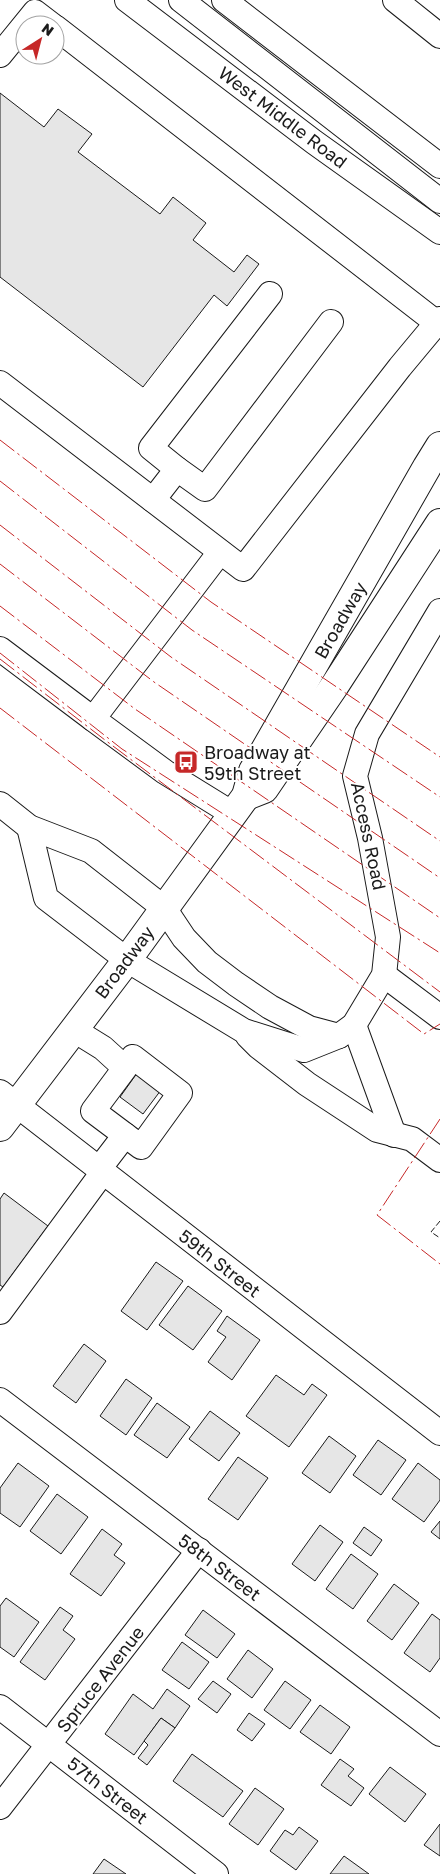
<svg xmlns="http://www.w3.org/2000/svg" width="440" height="1874" font-family="'Golos Text',sans-serif">
<style>
.building{fill:#e6e6e6;stroke:#1a1a1a}
.lines{fill:none;stroke-linecap:round;stroke-linejoin:round}
.minor-casing{stroke:#1a1a1a;stroke-width:26}
.major-casing{stroke:#1a1a1a;stroke-width:30}
.minor{stroke:#fff;stroke-width:24}
.major{stroke:#fff;stroke-width:28}
.fence{stroke:#1a1a1a;stroke-width:1;stroke-dasharray:6 2.5;stroke-linecap:butt}
.power{stroke:#c62828;stroke-width:1;stroke-dasharray:18 4 2.5 4;stroke-linecap:butt}
.labels{text-anchor:middle;dominant-baseline:central;stroke-width:4;stroke-linejoin:round;paint-order:stroke}
.street-label{font-size:18px;fill:#1a1a1a;stroke:#fff}
.poi-label{font-size:18px;fill:#1a1a1a;stroke:#fff;text-anchor:start}
</style>
<rect width="100%" height="100%" fill="#fff"/>
<g class="building">
<polygon points="0,93 44,127 58,109 92,134 78,152 160,214 173,197 206,223 193,240 234,272 247,255 259,264 227,306 214,295 143,387 0,277"/>
<polygon points="140,1069 164,1086 143,1114 120,1097"/>
<polygon points="4,1193 48,1226 3,1287 0,1285 0,1199"/>
<polygon points="156,1262 183,1281 147,1330 121,1311"/>
<polygon points="188,1286 222,1311 193,1350 159,1325"/>
<polygon points="227,1316 260,1340 232,1380 208,1362 226,1337 217,1331"/>
<polygon points="84,1344 106,1361 76,1403 53,1386"/>
<polygon points="276,1375 304,1395 312,1384 327,1395 289,1447 246,1416"/>
<polygon points="126,1379 152,1398 126,1435 100,1416"/>
<polygon points="157,1403 190,1427 167,1458 134,1435"/>
<polygon points="210,1411 240,1433 219,1461 189,1439"/>
<polygon points="329,1436 356,1456 330,1493 302,1473"/>
<polygon points="378,1440 406,1460 381,1495 353,1475"/>
<polygon points="238,1457 268,1478 238,1520 208,1499"/>
<polygon points="18,1463 49,1486 20,1527 0,1513 0,1488"/>
<polygon points="418,1463 440,1480 440,1500 424,1522 392,1499"/>
<polygon points="57,1494 88,1517 61,1554 30,1531"/>
<polygon points="440,1521 440,1539 431,1532"/>
<polygon points="320,1525 343,1542 315,1581 292,1564"/>
<polygon points="364,1527 382,1540 371,1556 353,1543"/>
<polygon points="102,1529 122,1544 114,1555 125,1563 101,1596 70,1574"/>
<polygon points="351,1554 378,1574 353,1609 326,1589"/>
<polygon points="394,1584 419,1603 392,1640 367,1621"/>
<polygon points="6,1598 39,1622 14,1657 0,1647 0,1606"/>
<polygon points="60,1607 73,1616 63,1630 75,1639 45,1680 20,1662"/>
<polygon points="203,1610 235,1634 217,1658 185,1635"/>
<polygon points="432,1614 440,1620 440,1658 430,1672 404,1653"/>
<polygon points="182,1642 209,1662 189,1689 162,1670"/>
<polygon points="248,1650 273,1669 252,1698 227,1679"/>
<polygon points="213,1681 231,1694 217,1713 198,1699"/>
<polygon points="285,1681 311,1700 290,1729 264,1710"/>
<polygon points="167,1689 190,1706 175,1728 161,1718 134,1755 105,1734 133,1694 153,1709"/>
<polygon points="320,1705 350,1727 331,1754 300,1732"/>
<polygon points="249,1713 265,1724 252,1741 237,1730"/>
<polygon points="161,1718 175,1728 147,1765 138,1758 148,1745 144,1741"/>
<polygon points="192,1754 243,1791 223,1817 173,1781"/>
<polygon points="340,1759 354,1769 348,1776 364,1788 351,1806 321,1785"/>
<polygon points="390,1767 426,1794 405,1822 369,1794"/>
<polygon points="255,1788 284,1809 258,1845 229,1824"/>
<polygon points="440,1824 440,1856 424,1845"/>
<polygon points="299,1827 318,1841 296,1870 270,1851 285,1830 293,1835"/>
<polygon points="344,1856 369,1874 330,1874"/>
<polygon points="104,1859 126,1874 93,1874"/>
</g>
<g class="lines">
<g class="minor-casing">
<g id="minor">
<polyline points="127,0 314,142 440,232"/>
<polyline points="181,0 440,201"/>
<polyline points="224,0 440,166"/>
<polyline points="395,0 440,36"/>
<polyline points="55,27 437,323"/>
<polyline points="0,55 35,12 52,25"/>
<polyline points="0,383 243,569 400,367 440,319"/>
<polyline points="177,469 205,489 331,322"/>
<polyline points="153,500 177,469 151,448 270,294"/>
<polyline points="220,552 93,719 165,772 233,814"/>
<polyline points="0,649 93,719"/>
<polyline points="0,804 29,827 91,851 164,908 184,938 207,962 236,984 270,1007 309,1028 339,1036"/>
<polyline points="29,827 46,898 127,960 244,1031 304,1050 339,1036 354,1025 384,975 388,937 370,838 355,776 367,734 440,611"/>
<polyline points="384,975 440,1017"/>
<polyline points="354,1025 394,1135"/>
<polyline points="74,1030 103,1048 125,1068 93,1111 141,1147 180,1093 133,1057 125,1068"/>
<polyline points="248,1036 259,1047 307,1084 377,1130 412,1139 440,1160"/>
<polyline points="0,1092 440,1433"/>
<polyline points="99,1169 125,1135"/>
<polyline points="0,1312 103,1172"/>
<polyline points="0,1400 440,1734"/>
<polyline points="0,1707 216,1874"/>
<polyline points="0,1807 199,1550"/>
</g>
</g>
<g class="major-casing">
<g id="major">
<polyline points="246,796 264,789 335,685 440,523"/>
<polyline points="0,1127 127,960 246,796 253,771 427,467 440,446"/>
</g>
</g>
<use href="#minor" class="minor"/>
<use href="#major" class="major"/>
<polyline class="fence" points="440,1221 431,1232 440,1238"/>
<g class="power">
<polyline points="0,440 211,602 440,757"/>
<polyline points="0,481 192,630 440,797"/>
<polyline points="0,525 171,657 440,841"/>
<polyline points="0,564 154,682 440,878"/>
<polyline points="0,606 135,709 440,918"/>
<polyline points="0,653 122,749 440,953"/>
<polyline points="0,659 105,740 440,992"/>
<polyline points="0,708 424,1034 440,1024"/>
<polyline points="440,1119 377,1215 440,1264"/>
</g>
</g>
<defs>
<g id="bus-square" transform="scale(1.25)"><rect x="-9" y="-9" width="18" height="18" rx="4" fill="#c62828" stroke="#fff"/><path d="M-5-6H5V4H4V6H2V4H-2V6H-4V4H-5ZM-3.5-4V0h7V-4ZM-3.5 1.2v1.5H-2V1.2ZM2 1.2v1.5H3.5V1.2Z" fill="#fff"/></g>
</defs>
<g fill-rule="evenodd">
<use href="#bus-square" x="186" y="762"/>
</g>
<g class="labels">
<g class="street-label">
<text transform="translate(283 117) rotate(37)">West Middle Road</text>
<text transform="translate(340 620) rotate(-60)">Broadway</text>
<text transform="translate(369 836) rotate(78)">Access Road</text>
<text transform="translate(124 962) rotate(-53)">Broadway</text>
<text transform="translate(220 1263) rotate(38)">59th Street</text>
<text transform="translate(220 1567) rotate(37)">58th Street</text>
<text transform="translate(100 1679) rotate(-52)">Spruce Avenue</text>
<text transform="translate(108 1790) rotate(38)">57th Street</text>
</g>
<g class="poi-label">
<text x="204" y="752">Broadway at<tspan x="204" dy="21">59th Street</tspan></text>
</g>
</g>
<g transform="translate(40 40) rotate(36)"><circle r="24" fill="#ffffff" stroke="#a3a3a3"/>
<path d="M0-4L9 19L0 12L-9 19Z" fill="#c62828"/>
<text y="-8" font-size="14" font-weight="bold" text-anchor="middle" fill="#1a1a1a">N</text>
</g>
</svg>
